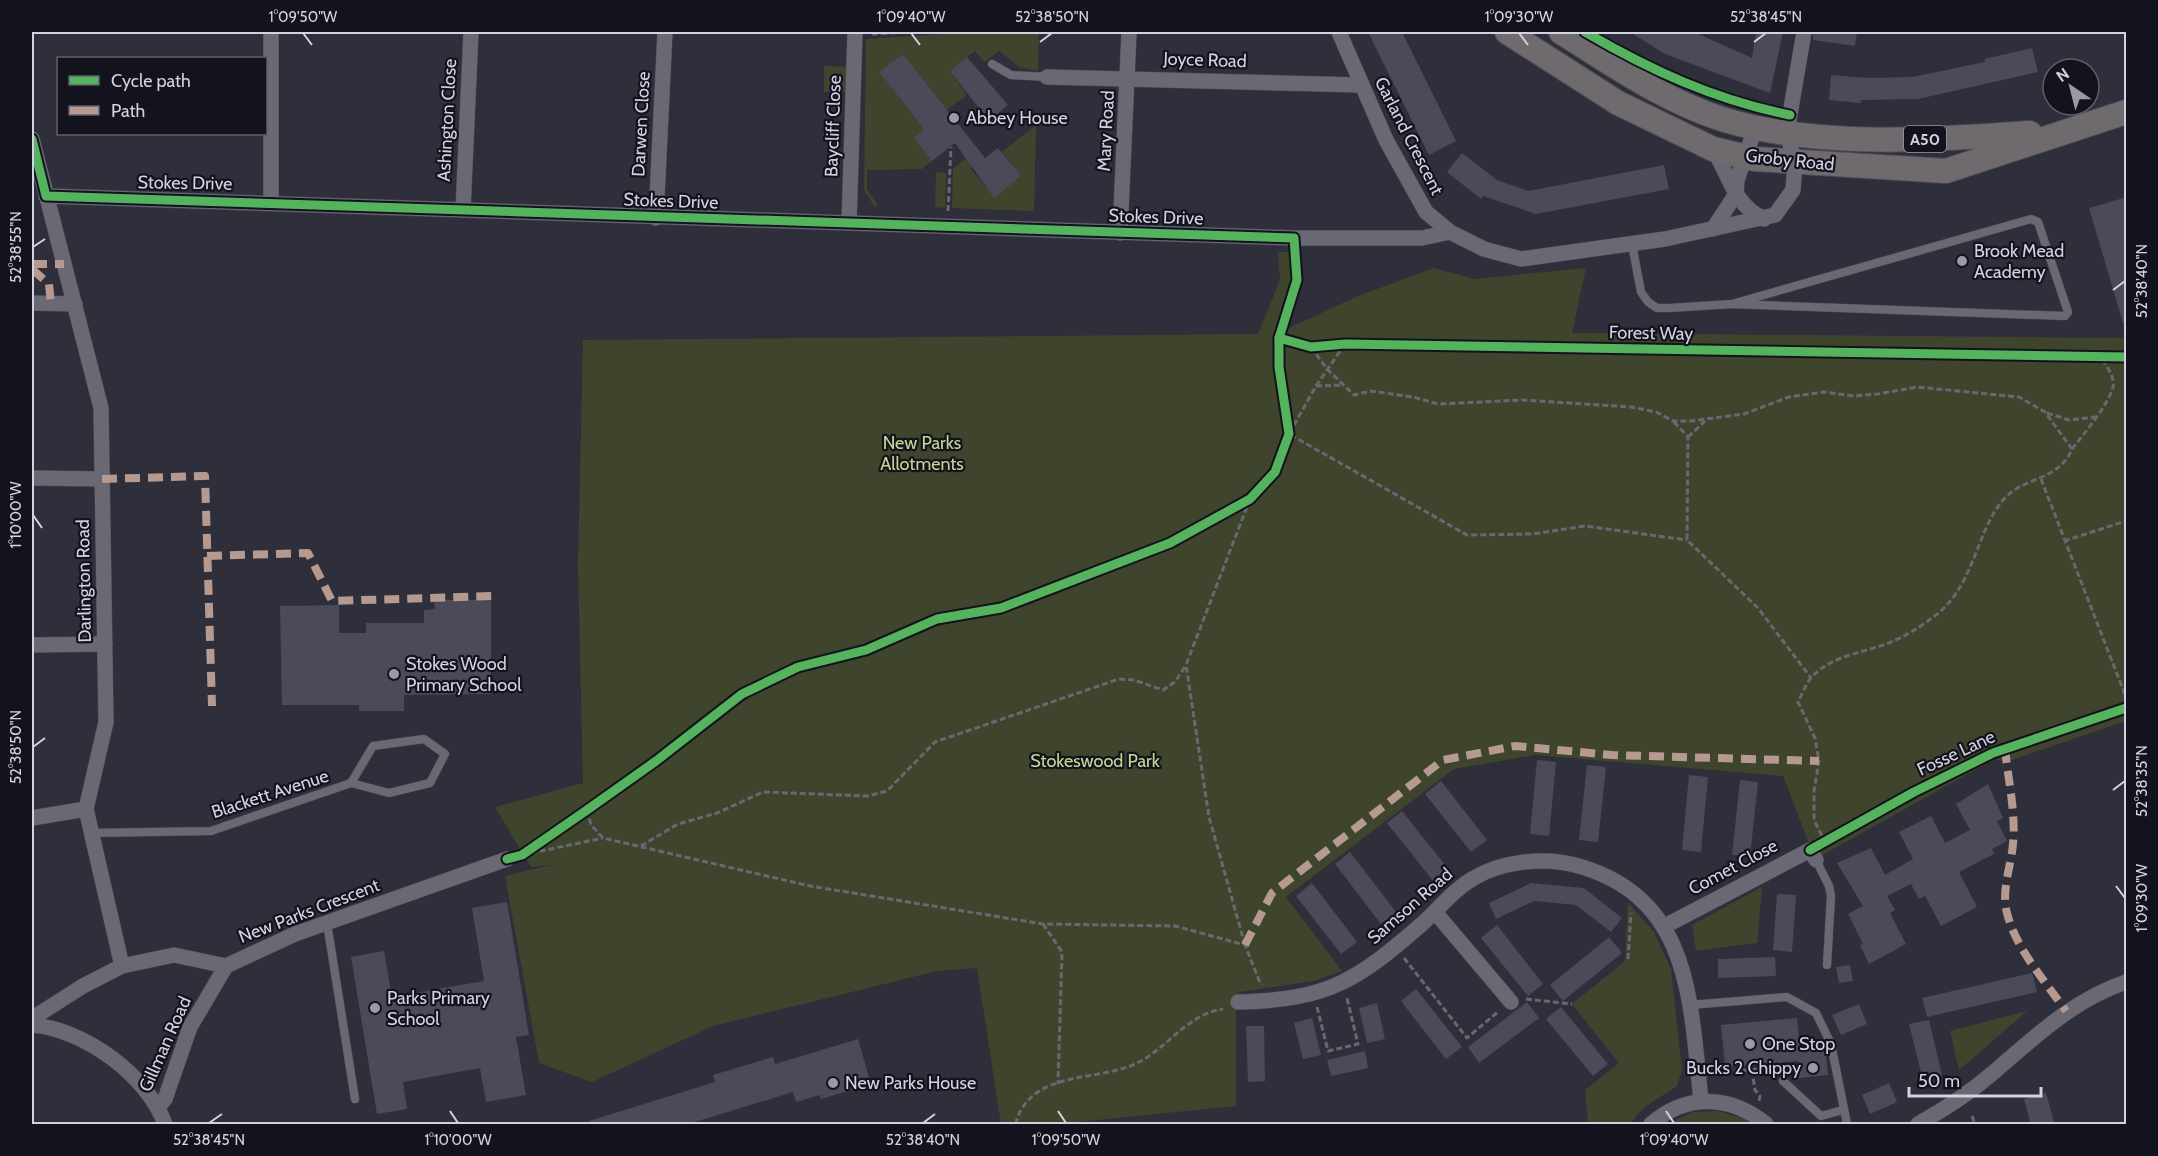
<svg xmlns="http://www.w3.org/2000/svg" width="2158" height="1156" font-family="Cabin,sans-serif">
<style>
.green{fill:#3f452d}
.building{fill:#4b4a58}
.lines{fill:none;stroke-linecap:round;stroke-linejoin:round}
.service-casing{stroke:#4d4b58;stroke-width:9}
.minor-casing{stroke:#4d4b58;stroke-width:16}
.primary-casing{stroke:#4d4b58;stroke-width:26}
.path{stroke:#686772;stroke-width:3;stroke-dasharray:6 3;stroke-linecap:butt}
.service{stroke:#696873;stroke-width:8}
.minor{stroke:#696873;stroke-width:15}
.primary{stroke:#6f6a6d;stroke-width:24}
.quiet{stroke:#b69a8f;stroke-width:8;stroke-dasharray:15 8;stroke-linecap:butt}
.cycleway-casing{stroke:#13131e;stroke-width:13}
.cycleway{stroke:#56b35d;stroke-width:9}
.ticks{fill:none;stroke:#d2d2e2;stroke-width:2}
.poi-dot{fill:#9999a8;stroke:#13131e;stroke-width:2}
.labels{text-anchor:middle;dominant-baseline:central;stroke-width:4.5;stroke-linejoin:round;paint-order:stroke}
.shield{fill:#13131e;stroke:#9999a7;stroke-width:1.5}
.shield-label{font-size:16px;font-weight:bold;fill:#d2d2e2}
.street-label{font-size:18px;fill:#d2d2e2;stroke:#13131e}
.poi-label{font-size:18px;fill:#d2d2e2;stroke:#13131e;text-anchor:start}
.park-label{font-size:18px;fill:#c6d691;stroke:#13131e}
.neatline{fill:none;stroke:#d2d2e2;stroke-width:2}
.ticks-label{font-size:15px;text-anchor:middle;fill:#d2d2e2}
</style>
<rect width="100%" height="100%" fill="#2f2e3b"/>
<g class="green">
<polygon points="942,32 1039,32 1038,71 1019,67 999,51 985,62 975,51 950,71 967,95 947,110 903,54 879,72 924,129 914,138 932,161 922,169 867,170 867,189 878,206 874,206 864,190 866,39 941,34"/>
<polygon points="824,66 848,67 847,92 824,92"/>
<polygon points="1036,125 1034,211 952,208 953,169 966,158 973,166 970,168 994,197 1021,176 1002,152"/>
<polygon points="936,172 946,173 945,208 935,207"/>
<polygon points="1278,252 1290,252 1290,280 1274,335 1358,296 1434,268 1474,279 1586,268 1572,333 2126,338 2126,721 2006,762 1995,759 1815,859 1783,776 1535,755 1454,769 1286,897 1342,971 1313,981 1239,992 1236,1012 1236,1106 1057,1124 1001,1124 977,968 937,971 713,1026 592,1082 539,1063 505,876 556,864 531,867 495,807 583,783 578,564 583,340 1258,334 1280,280"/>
<polygon points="1762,887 1757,943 1696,951 1692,925"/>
<polygon points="1628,903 1654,932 1671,969 1682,1070 1677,1086 1643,1108 1630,1124 1588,1124 1585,1090 1619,1063 1572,1004 1625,961"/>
<polygon points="2027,1011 1959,1070 1950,1031"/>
<polygon points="1718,1111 1742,1118 1751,1124 1667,1124 1693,1112"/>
</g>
<g class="building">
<polygon points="1368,32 1402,32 1456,141 1429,155"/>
<polygon points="1630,32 1694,32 1752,58 1756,32 1783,32 1770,93 1665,54"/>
<polygon points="1813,32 1857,32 1855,46 1813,40"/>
<polygon points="2032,48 2038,72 1918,99 1861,100 1861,103 1829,100 1831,75 1868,78 1912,77 1985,62 1984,59"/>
<polygon points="903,54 985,158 998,148 1021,176 994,198 955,143 932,161 914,138 924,129 879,72"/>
<polygon points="967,57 1008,105 989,121 950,71"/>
<polygon points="1462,153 1497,180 1528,191 1664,165 1669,189 1536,214 1483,196 1481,199 1447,172"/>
<polygon points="2127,197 2127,323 2123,323 2089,208"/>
<polygon points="434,600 491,600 491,694 404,695 404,711 359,711 359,705 282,705 280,606 339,605 339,633 366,633 366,623 424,623 424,610 435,609"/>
<polygon points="1537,760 1556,762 1549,836 1530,834"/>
<polygon points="1587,765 1606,767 1598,842 1579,840"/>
<polygon points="1689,775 1708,777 1701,852 1682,850"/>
<polygon points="1740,780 1758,782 1750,856 1732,855"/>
<polygon points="1441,781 1487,840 1471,852 1425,794"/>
<polygon points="1988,784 2003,818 1997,821 2007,841 1992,849 1994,854 1959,872 1977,907 1941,926 1925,896 1919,899 1911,884 1887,896 1895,910 1890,913 1906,944 1869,964 1860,945 1863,944 1848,914 1863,906 1837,863 1871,848 1885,875 1913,859 1899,832 1931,816 1945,843 1970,830 1956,804"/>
<polygon points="1402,811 1449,870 1434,882 1387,823"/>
<polygon points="1350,852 1396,912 1381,924 1335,864"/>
<polygon points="1312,883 1357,942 1341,954 1296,896"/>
<polygon points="1531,883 1584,888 1622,918 1611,932 1576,905 1534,901 1496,919 1489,903"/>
<polygon points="1777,894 1796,895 1792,952 1773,950"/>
<polygon points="507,902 529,1035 516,1037 526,1095 486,1102 480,1068 403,1082 407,1109 377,1114 351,957 384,951 392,997 484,981 472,908"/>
<polygon points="1497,925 1543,984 1528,996 1481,938"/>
<polygon points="1609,937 1622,953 1563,1001 1550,985"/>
<polygon points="1775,957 1776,976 1718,978 1718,959"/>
<polygon points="1850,965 1853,981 1839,983 1836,967"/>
<polygon points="2032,973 2037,992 1927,1017 1922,998"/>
<polygon points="1416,989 1462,1047 1446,1059 1401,1001"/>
<polygon points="1527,1002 1539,1018 1479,1063 1468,1047"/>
<polygon points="1377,1003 1385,1039 1367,1043 1359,1008"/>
<polygon points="1859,1004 1867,1024 1841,1035 1832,1015"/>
<polygon points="1561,1007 1608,1064 1593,1076 1546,1019"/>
<polygon points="1312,1018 1321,1055 1303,1059 1294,1023"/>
<polygon points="1797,1018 1800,1047 1825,1045 1828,1075 1799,1078 1798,1061 1725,1067 1721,1025"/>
<polygon points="1929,1020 1942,1075 1923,1080 1909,1024"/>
<polygon points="1246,1026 1264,1026 1265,1081 1248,1082"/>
<polygon points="858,1039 871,1084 821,1099 820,1095 796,1102 793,1092 685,1125 589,1125 589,1121 715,1082 713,1075 773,1057 775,1064"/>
<polygon points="1365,1051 1368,1068 1331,1076 1327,1060"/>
<polygon points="1889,1083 1897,1102 1870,1114 1862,1095"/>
<polygon points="2046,1093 2055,1125 2031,1125 2024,1099"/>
</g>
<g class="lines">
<g class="service-casing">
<g id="service">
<polyline points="992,64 1011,75 1047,77"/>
<polyline points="1632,244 1641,292 1648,302 1657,308 1669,308 1732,304 2031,219 2038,222 2068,312 2065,316 1732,304"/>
<polyline points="91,833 211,831 351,783 389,793 430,783 445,754 424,739 373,746 351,783"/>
<polyline points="1816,860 1829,886 1831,896 1827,965"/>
<polyline points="327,923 355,1099"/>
<polyline points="1690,1005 1787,997 1816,1013 1831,1044 1847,1124"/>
<polyline points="1783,1081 1821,1116 1843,1110"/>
</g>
</g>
<g class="minor-casing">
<g id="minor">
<polyline points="271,32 271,202"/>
<polyline points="1339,32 1386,140 1426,212 1450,232 1484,249 1521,259 1665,239 1775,215 1793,190 1795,164 1787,132 1804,32"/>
<polyline points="1047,77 1361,85"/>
<polyline points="32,139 101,408 106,722 86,809 122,966"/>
<path d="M1713,149C1730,176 1733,204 1764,219"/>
<polyline points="46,196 1294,238 1422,238 1450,232"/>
<polyline points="463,210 471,32"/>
<polyline points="656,218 665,32"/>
<polyline points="849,223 855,32"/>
<polyline points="1713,229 1736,194 1737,180 1756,126"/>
<polyline points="1120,233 1129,32"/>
<polyline points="32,303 75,304"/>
<polyline points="32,478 102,479"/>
<polyline points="32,645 105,644"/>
<polyline points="32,818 86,809"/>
<polyline points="1435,912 1511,1002"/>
<polyline points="1665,926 1810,850 1816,860"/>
<path d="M1238,1002C1328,1000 1357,981 1423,923C1440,908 1454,889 1474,878C1502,861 1544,857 1575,865C1692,896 1690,1001 1701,1100"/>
<polyline points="34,1024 39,1014 83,986 122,966 174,955 226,966 295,934 507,859"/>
<path d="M32,1025C84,1029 147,1075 165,1124"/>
<polyline points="158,1107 165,1099 190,1027 226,966"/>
<path d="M1651,1124C1687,1093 1730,1095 1766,1124"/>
<path d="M1918,1124C1945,1109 1971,1092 1994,1072C2036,1036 2073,1000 2126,982"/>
</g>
</g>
<g class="primary-casing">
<g id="primary">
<polyline points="1507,32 1618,103 1713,149 1755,159 1946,171 2126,112"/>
<path d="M1561,32C1612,64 1666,102 1725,120C1818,148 1934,140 2030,133"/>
</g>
</g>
<g class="path">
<polyline points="872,34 907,32"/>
<polyline points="948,211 951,147"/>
<polyline points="1345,344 1316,386 1289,434 1467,535 1533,534 1585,526 1687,540"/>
<path d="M1311,347L1327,369L1354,395L1371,391L1413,397L1438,404L1522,400L1631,407L1656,412L1673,421H1691L1744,414L1789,397L1824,392L1854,396L1878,394L1917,387L2019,397L2045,412L2072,449C2059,480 2029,476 2008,495C1976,525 1977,583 1936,615C1922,626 1906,636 1889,643C1863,653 1831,655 1811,678C1806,684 1802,694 1798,702L1815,738L1819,761L1814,791V820L1823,838"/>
<polyline points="1316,386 1344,385"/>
<polyline points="2047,413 2069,420 2096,417"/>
<polyline points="1674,422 1688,437 1687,540 1758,608 1811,678"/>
<polyline points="1688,437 1705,421"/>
<path d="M2072,449C2083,435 2109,404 2113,387C2115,376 2106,365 2100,357"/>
<polyline points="2041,479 2126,697"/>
<polyline points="2064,541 2126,521"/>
<polyline points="587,810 591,825 603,838 810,886 1043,924 1175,926 1245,945 1261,985"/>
<polyline points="641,846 678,824 717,813 763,792 868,796 887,791 935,742 1119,679 1134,680 1163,690 1175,682 1186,665"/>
<polyline points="522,855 603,838"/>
<polyline points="1043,924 1062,952 1058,1084"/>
<polyline points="1245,945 1209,817 1186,665 1250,499"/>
<polyline points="1404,958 1467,1038 1499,1011"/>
<polyline points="1628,959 1631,913"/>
<polyline points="1526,999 1572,1004"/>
<polyline points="1317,1007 1328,1051 1358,1044 1347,998"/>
<polyline points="1752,1070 1755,1090 1760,1096 1759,1101"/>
<polyline points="1725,1072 1796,1066"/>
<polyline points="1972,1116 1975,1124"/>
<path d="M1016,1124C1017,1113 1026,1101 1035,1094C1064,1073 1106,1078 1137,1063C1168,1048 1187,1014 1223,1009"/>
</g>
<use href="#service" class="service"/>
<use href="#minor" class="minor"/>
<use href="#primary" class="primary"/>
<g class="quiet">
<polyline points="32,264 64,264"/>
<polyline points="32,269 49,284 51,304"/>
<polyline points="102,479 205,476 212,706"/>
<polyline points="207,556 308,553 332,601 494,596"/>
<path d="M2005,748C2008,780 2016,812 2013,844C2011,867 2001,890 2007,913C2016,949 2045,981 2066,1011"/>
<polyline points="1245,945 1272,893 1443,760 1515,746 1612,755 1819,761"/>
</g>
<g class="cycleway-casing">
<g id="cycleway">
<path d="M1585,32C1650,70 1715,100 1790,115"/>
<polyline points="32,139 46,196 1294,238 1297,280 1279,338 1279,367 1289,434 1275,472 1250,499 1170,543 1001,608 937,619 866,650 798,667 742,694 656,761 587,810 522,855 507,859"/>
<polyline points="1279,338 1311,347 1345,344 2126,357"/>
<polyline points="1810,850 1914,792 1993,753 2126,708"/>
</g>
</g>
<use href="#cycleway" class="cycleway"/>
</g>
<path class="ticks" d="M303,33L312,45M911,33L920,45M1519,33L1528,45M1040,42L1052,33M1754,42L1766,33M33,247L45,239M2113,290L2125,281M33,515L42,528M33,747L45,738M2113,790L2125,781M2116,886L2125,898M450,1111L458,1123M1058,1111L1066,1123M1666,1111L1674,1123M209,1123L222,1114M923,1123L935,1114"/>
<g class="poi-dot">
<circle cx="954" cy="118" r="6"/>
<circle cx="1962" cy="261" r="6"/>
<circle cx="394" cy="674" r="6"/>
<circle cx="375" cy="1008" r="6"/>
<circle cx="1750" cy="1044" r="6"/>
<circle cx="1813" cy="1068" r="6"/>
<circle cx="833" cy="1083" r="6"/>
</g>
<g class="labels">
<rect class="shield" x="1904" y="126" width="42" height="26" rx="4.5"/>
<g class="shield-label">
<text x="1925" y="139">A50</text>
</g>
<g class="street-label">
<text transform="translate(1205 60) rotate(2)">Joyce Road</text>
<text transform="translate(447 120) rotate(-87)">Ashington Close</text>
<text transform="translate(641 124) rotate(-87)">Darwen Close</text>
<text transform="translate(833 126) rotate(-88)">Baycliff Close</text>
<text transform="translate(1106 131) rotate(-87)">Mary Road</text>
<text transform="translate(1409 136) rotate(63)">Garland Crescent</text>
<text transform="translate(1790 160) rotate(6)">Groby Road</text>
<text transform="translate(185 183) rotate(1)">Stokes Drive</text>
<text transform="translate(671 201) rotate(2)">Stokes Drive</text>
<text transform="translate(1156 217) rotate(2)">Stokes Drive</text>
<text transform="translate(1651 333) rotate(1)">Forest Way</text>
<text transform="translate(84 581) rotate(-91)">Darlington Road</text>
<text transform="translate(1956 753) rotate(-25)">Fosse Lane</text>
<text transform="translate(270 794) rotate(-18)">Blackett Avenue</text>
<text transform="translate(1733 867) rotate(-28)">Comet Close</text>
<text transform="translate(1410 906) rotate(-41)">Samson Road</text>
<text transform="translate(309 911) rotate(-21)">New Parks Crescent</text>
<text transform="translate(165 1044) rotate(-66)">Gillman Road</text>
</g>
<g class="poi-label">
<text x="966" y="118">Abbey House</text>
<text x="1974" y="251">Brook Mead<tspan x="1974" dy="21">Academy</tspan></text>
<text x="406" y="664">Stokes Wood<tspan x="406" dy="21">Primary School</tspan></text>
<text x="387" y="998">Parks Primary<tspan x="387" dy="21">School</tspan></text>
<text x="1762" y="1044">One Stop</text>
<text x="1801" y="1068" text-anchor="end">Bucks 2 Chippy</text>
<text x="845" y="1083">New Parks House</text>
</g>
<g class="park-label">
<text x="922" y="443">New Parks<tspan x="922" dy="21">Allotments</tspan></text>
<text x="1095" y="761">Stokeswood Park</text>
</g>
</g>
<rect width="2158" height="1156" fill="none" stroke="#13131e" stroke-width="66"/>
<rect x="57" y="57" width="210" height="78" fill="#13131e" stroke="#5f5f6c" stroke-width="1.5"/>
<rect x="69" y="76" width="30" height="9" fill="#56b35d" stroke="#5f5f6c" stroke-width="1.5"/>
<text x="111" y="87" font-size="18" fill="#d2d2e2">Cycle path</text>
<rect x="69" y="106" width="30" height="9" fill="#b69a8f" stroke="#5f5f6c" stroke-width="1.5"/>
<text x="111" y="117" font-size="18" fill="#d2d2e2">Path</text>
<g transform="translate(2071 87) rotate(325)"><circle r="28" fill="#13131e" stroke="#5f5f6c" stroke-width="1.5"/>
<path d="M0-4.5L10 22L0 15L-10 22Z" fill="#9999a8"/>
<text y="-9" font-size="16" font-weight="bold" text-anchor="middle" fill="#d2d2e2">N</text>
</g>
<path d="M1909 1087v9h132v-9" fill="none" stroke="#d2d2e2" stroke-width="3"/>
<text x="1918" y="1087" font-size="18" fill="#d2d2e2" stroke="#13131e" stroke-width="4.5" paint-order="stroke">50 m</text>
<rect x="33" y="33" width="2092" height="1090" class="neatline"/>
<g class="ticks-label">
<text x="303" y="22">1°09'50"W</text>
<text x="911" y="22">1°09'40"W</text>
<text x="1052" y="22">52°38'50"N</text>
<text x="1519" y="22">1°09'30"W</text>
<text x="1766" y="22">52°38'45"N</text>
<text transform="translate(16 247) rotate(-90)" y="5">52°38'55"N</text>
<text transform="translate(2142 281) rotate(-90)" y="5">52°38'40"N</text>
<text transform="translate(16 515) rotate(-90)" y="5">1°10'00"W</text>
<text transform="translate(16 747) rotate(-90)" y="5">52°38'50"N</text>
<text transform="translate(2142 781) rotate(-90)" y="5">52°38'35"N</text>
<text transform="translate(2142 898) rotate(-90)" y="5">1°09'30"W</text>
<text x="209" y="1145">52°38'45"N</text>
<text x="458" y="1145">1°10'00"W</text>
<text x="923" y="1145">52°38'40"N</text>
<text x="1066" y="1145">1°09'50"W</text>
<text x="1674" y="1145">1°09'40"W</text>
</g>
</svg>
